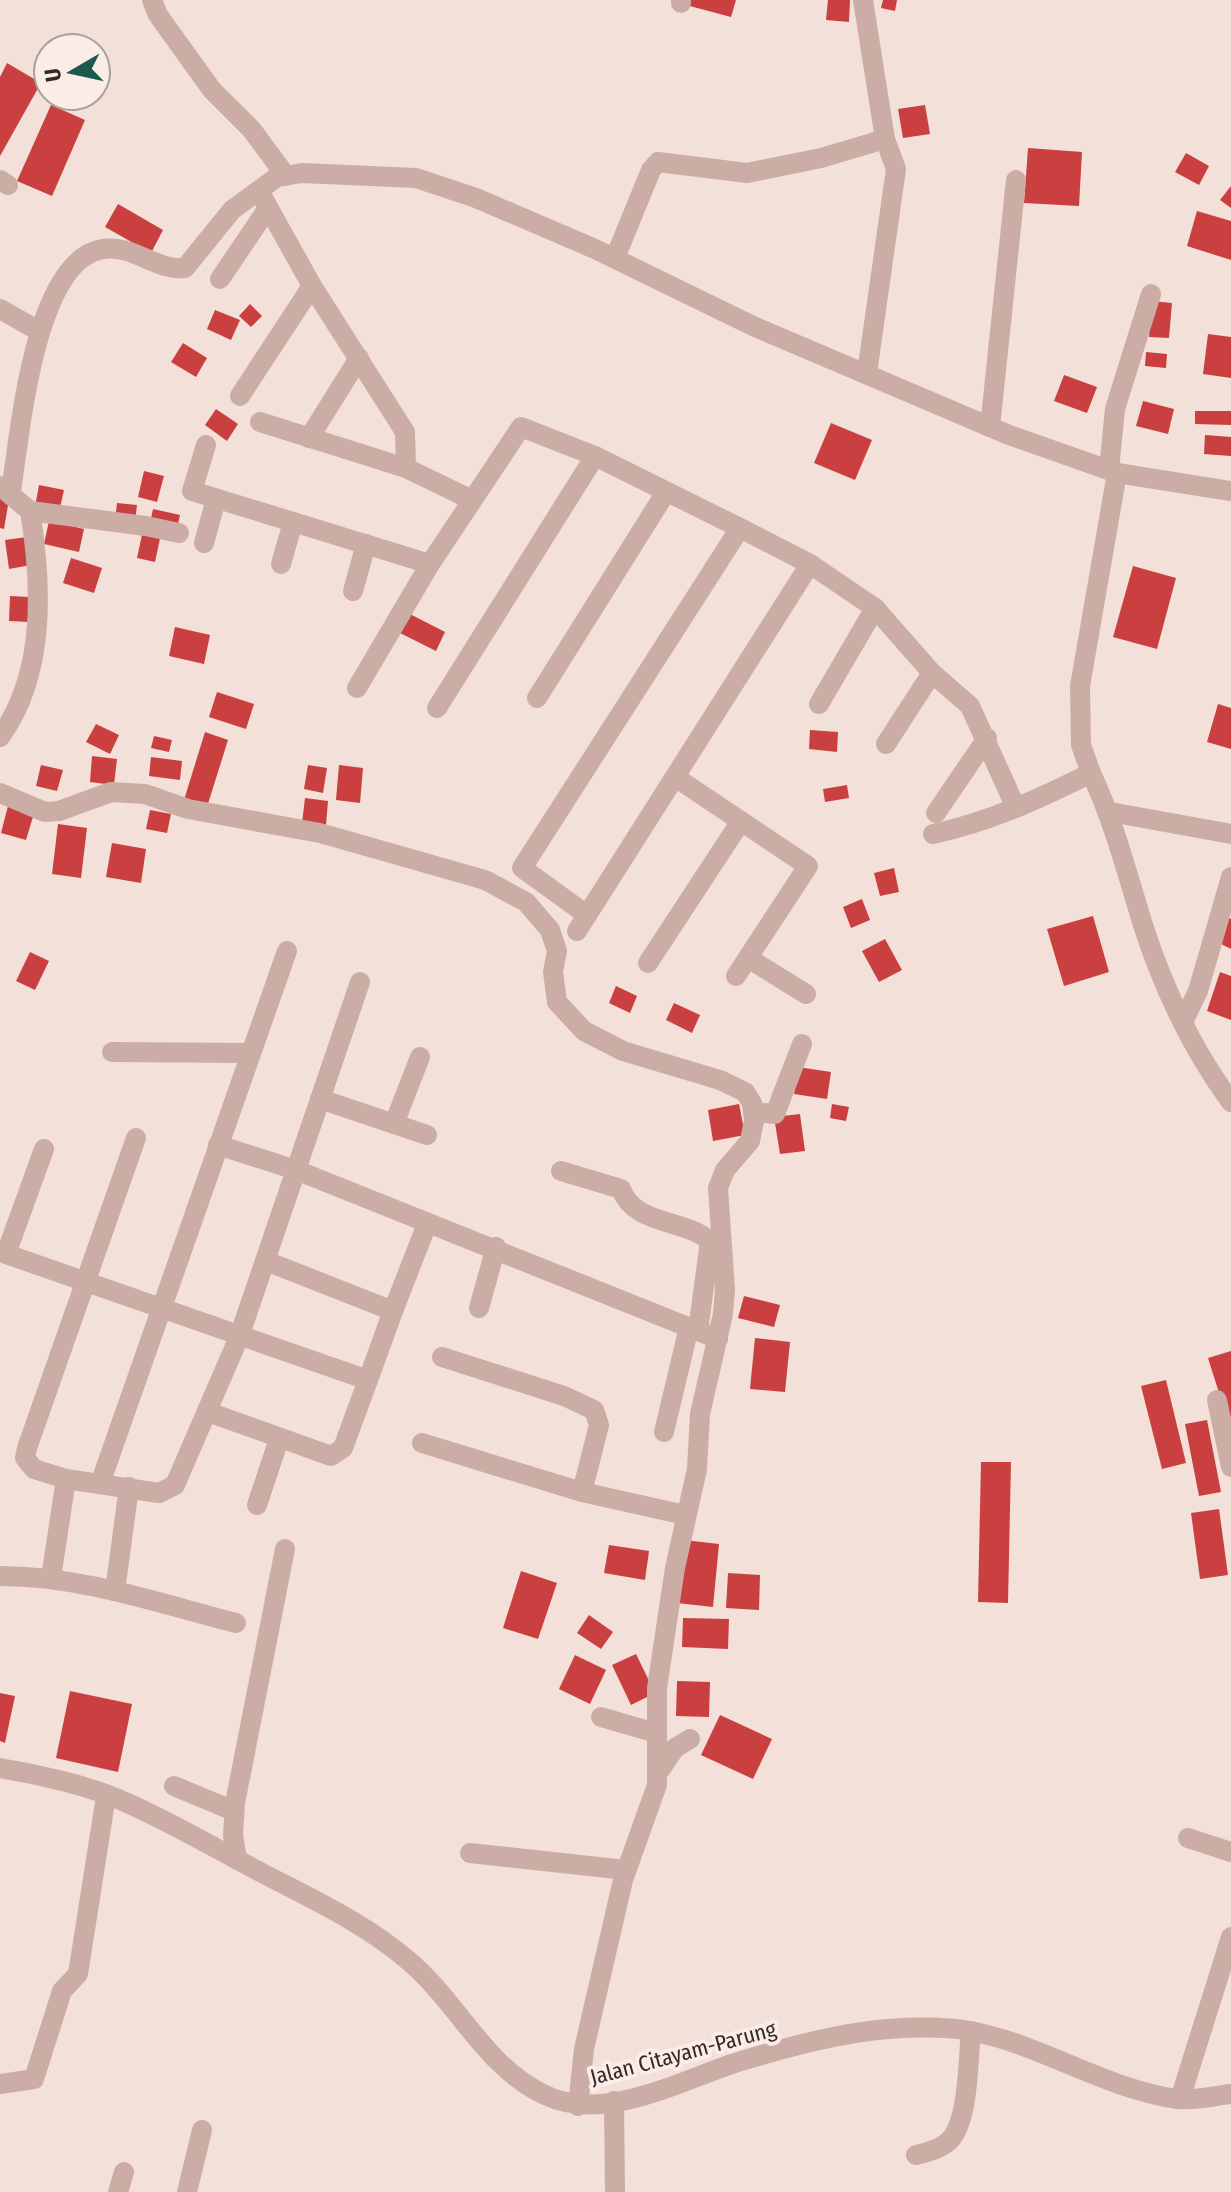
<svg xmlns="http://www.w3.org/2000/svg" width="1231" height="2192" font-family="'Fira Sans Condensed',sans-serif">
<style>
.building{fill:#ca3f3f}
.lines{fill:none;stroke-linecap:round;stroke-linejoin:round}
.minor{stroke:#cbada5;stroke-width:20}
.labels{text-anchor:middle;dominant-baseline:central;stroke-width:8;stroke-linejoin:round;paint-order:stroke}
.street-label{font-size:22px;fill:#362826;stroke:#faece6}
</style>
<rect width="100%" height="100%" fill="#f2e0d9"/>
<g class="building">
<polygon points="687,0 736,0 731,17 686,5"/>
<polygon points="828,0 850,0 849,22 826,20"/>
<polygon points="883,0 897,0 895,11 881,8"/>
<polygon points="7,63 41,83 0,156 0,77"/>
<polygon points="51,105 85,120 52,196 17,181"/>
<polygon points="925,105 930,134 903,138 898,109"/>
<polygon points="1028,148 1082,152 1079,206 1024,203"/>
<polygon points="1186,153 1209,166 1199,185 1175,172"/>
<polygon points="1231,186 1231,208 1220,200"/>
<polygon points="118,204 163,230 151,253 105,227"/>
<polygon points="1197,211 1231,221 1231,260 1187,246"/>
<polygon points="1151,301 1172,303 1169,338 1149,337"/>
<polygon points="250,304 262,316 251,327 239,316"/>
<polygon points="215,310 240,320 231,340 207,329"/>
<polygon points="1208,334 1231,337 1231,378 1203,374"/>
<polygon points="183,343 207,358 196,377 171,362"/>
<polygon points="1146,352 1167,354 1166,368 1145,366"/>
<polygon points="1064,375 1097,387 1087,413 1054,401"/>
<polygon points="1143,401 1174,409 1168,434 1136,426"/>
<polygon points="216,409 238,424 227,441 205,425"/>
<polygon points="1195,411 1231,411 1231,425 1195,424"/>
<polygon points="831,423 872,440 855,480 814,463"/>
<polygon points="1205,435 1231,437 1231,456 1204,454"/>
<polygon points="144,471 164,476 157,502 138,497"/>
<polygon points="39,485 64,490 59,512 35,507"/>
<polygon points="0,491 10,493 4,529 0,528"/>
<polygon points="117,503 137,505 135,523 115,520"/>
<polygon points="153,509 180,515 177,529 150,523"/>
<polygon points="49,521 84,529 79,552 44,544"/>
<polygon points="143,530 161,534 155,562 137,558"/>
<polygon points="27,537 31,565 9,569 5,540"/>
<polygon points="71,558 102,568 94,593 63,583"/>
<polygon points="1133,566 1176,578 1157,649 1113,637"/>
<polygon points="10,596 29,597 29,622 9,621"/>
<polygon points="404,611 445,632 436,651 394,630"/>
<polygon points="175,627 210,635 204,664 169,656"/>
<polygon points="217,692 254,704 246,729 209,717"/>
<polygon points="1218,704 1231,708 1231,749 1207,742"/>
<polygon points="96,724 119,735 110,754 86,742"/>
<polygon points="810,730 838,732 837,752 809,749"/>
<polygon points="205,732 228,740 207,807 184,800"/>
<polygon points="154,736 172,740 169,752 151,748"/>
<polygon points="92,756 117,759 114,785 90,782"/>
<polygon points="151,757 182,761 180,780 149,776"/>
<polygon points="41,765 63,770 57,791 36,786"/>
<polygon points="308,765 327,768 323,793 304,789"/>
<polygon points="339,765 363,768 360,803 336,800"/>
<polygon points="847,785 849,798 825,802 823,789"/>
<polygon points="305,798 328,801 326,825 302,823"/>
<polygon points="9,802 35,810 26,840 1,833"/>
<polygon points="150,810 171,814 167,833 146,829"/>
<polygon points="58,824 87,828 81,878 52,874"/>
<polygon points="112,843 146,849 141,883 106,877"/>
<polygon points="894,868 899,892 880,896 874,873"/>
<polygon points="862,899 870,920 851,928 843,907"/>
<polygon points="1093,916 1109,972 1064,986 1047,929"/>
<polygon points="1225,916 1231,919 1231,949 1213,940"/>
<polygon points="885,939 902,970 879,982 862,951"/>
<polygon points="30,952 49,961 35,990 16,981"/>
<polygon points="1220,972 1231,976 1231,1020 1207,1011"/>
<polygon points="616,986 637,996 630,1013 609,1003"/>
<polygon points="674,1003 700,1015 692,1033 666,1020"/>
<polygon points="798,1067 831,1072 827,1099 794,1094"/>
<polygon points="739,1104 745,1135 713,1141 708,1110"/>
<polygon points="832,1104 849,1107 846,1121 830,1118"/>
<polygon points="800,1114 805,1151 780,1154 774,1117"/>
<polygon points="744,1296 780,1305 774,1327 738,1318"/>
<polygon points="755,1338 790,1342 785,1392 750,1389"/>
<polygon points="1231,1351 1231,1428 1230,1428 1208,1358"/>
<polygon points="1166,1380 1186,1463 1162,1469 1141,1386"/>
<polygon points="1207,1420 1221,1492 1199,1496 1185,1424"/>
<polygon points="981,1462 1011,1462 1008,1603 978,1602"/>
<polygon points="1219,1509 1228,1575 1200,1579 1191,1513"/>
<polygon points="684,1540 719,1544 713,1607 677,1603"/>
<polygon points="609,1545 649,1551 645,1580 604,1573"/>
<polygon points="521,1571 557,1583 538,1639 503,1628"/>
<polygon points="728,1573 760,1575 759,1610 726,1608"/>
<polygon points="589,1615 613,1632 601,1649 577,1633"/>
<polygon points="683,1618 729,1619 728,1649 682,1647"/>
<polygon points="636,1654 655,1693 631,1705 612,1665"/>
<polygon points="575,1655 606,1670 590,1704 559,1689"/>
<polygon points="677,1681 710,1682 709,1717 676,1716"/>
<polygon points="70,1691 132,1704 118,1772 56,1758"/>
<polygon points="0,1693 15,1696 5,1743 0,1741"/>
<polygon points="720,1715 772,1739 753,1779 701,1755"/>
</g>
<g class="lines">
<g class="minor">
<polyline points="152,0 158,15 212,90 252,130 286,176"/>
<polyline points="681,0 681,3"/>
<polyline points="863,0 885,139 896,169 867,373"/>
<polyline points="0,180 8,185"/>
<polyline points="263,198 312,286 405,432 406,468 472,500"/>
<polyline points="615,258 651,170 658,162 747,173 821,158 885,139"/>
<polyline points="220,279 268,208"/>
<polyline points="0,309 39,331"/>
<polyline points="240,396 312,286"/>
<polyline points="260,422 406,468"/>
<polyline points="990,427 1016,180"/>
<polyline points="309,438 359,358"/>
<polyline points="206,445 192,491 430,564"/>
<polyline points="1109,470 1115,409 1151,294"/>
<path d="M0,486L30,511C42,585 46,674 0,737"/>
<path d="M11,491C20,437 33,260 103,249C132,244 156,271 185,268L232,210L277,177L302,173L416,178L476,198L595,249L753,326L1009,435L1117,473"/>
<polyline points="30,511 146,526 179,533"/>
<polyline points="204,543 216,499"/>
<polyline points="281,564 293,522"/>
<polyline points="353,591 366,544"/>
<polyline points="357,688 430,564 521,427 595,456 740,528 810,564 875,608 932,673 970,706 1016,808"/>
<polyline points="537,698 666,492"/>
<polyline points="819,704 875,608"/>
<polyline points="437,708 595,456"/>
<polyline points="886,744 932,673"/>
<polyline points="1091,773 1081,745 1080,686 1117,473 1231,491"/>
<polyline points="675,777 808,866 736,976"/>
<polyline points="0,793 45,812 59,811 111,792 145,794 188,809 320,833 485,880 526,902 550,930 557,951 553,972 557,1002 584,1031 623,1051 720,1080 745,1092 752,1103 754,1121 750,1141 725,1170 718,1188 725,1290 723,1314 700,1414 697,1469 675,1568 657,1688 657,1785 623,1880 584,2049 578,2106"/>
<polyline points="1110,812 1231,834"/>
<polyline points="936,813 987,738"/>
<path d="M933,834C989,822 1039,799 1091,773C1114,822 1127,873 1143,925C1163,987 1192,1049 1231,1102"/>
<polyline points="587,915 522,868 740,528"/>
<polyline points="577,931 810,564"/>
<polyline points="748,958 806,994"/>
<polyline points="648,963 741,821"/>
<polyline points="1183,1022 1198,991 1231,877"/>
<polyline points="112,1052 250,1053"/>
<polyline points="320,1099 427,1135"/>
<polyline points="754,1112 775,1114 802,1044"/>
<polyline points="394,1124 420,1057"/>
<polyline points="218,1145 296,1170 360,982"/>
<polyline points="44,1149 6,1254 368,1380 393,1311 266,1261"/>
<path d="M561,1171L621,1189C635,1226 683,1218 710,1241L698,1331"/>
<polyline points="479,1308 496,1247"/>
<polyline points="393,1311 427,1224"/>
<polyline points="442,1357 564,1396 594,1410 599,1425 582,1492"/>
<polyline points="1217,1400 1231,1467"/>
<polyline points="208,1412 331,1456 343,1448 368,1380"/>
<polyline points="664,1432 689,1327"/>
<polyline points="422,1443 582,1492 685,1515"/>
<polyline points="66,1479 159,1493 175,1485 239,1337 296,1170 718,1339"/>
<polyline points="101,1481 287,951"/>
<polyline points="257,1505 279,1439"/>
<path d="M0,1576C81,1576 158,1603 236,1623"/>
<polyline points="51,1578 66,1479 34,1469 25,1458 27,1448 136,1138"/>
<polyline points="115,1591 129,1487"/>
<polyline points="601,1717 656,1733"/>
<path d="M0,1768C37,1774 91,1786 125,1802C173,1823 218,1850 264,1874C314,1900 368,1925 410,1962C459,2004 485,2067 545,2095C605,2124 683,2079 741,2061C788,2047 839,2033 888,2029C915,2027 942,2026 970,2031C1041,2044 1105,2089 1177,2099C1194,2101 1214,2096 1231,2094"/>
<polyline points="658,1773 675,1748 690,1739"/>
<polyline points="174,1786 234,1811"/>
<polyline points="1188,1838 1231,1852"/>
<polyline points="470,1853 626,1870"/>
<polyline points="237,1860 233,1835 235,1803 285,1549"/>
<polyline points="0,2084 34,2079 62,1991 78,1974 106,1796"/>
<polyline points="1180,2099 1231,1937"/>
<polyline points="614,2101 615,2192"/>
<path d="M916,2155C928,2152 941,2149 950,2140C969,2120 968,2059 971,2031"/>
<polyline points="118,2192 124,2172"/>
<polyline points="187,2192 202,2130"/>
</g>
</g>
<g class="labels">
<g class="street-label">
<text transform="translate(683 2053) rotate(-15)">Jalan Citayam-Parung</text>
</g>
</g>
<g transform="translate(72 72) rotate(261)"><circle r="38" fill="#faece6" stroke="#ac9e99" stroke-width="2"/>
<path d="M0-6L14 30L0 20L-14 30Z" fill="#1b594e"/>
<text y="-12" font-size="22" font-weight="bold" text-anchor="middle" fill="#362826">U</text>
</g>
</svg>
